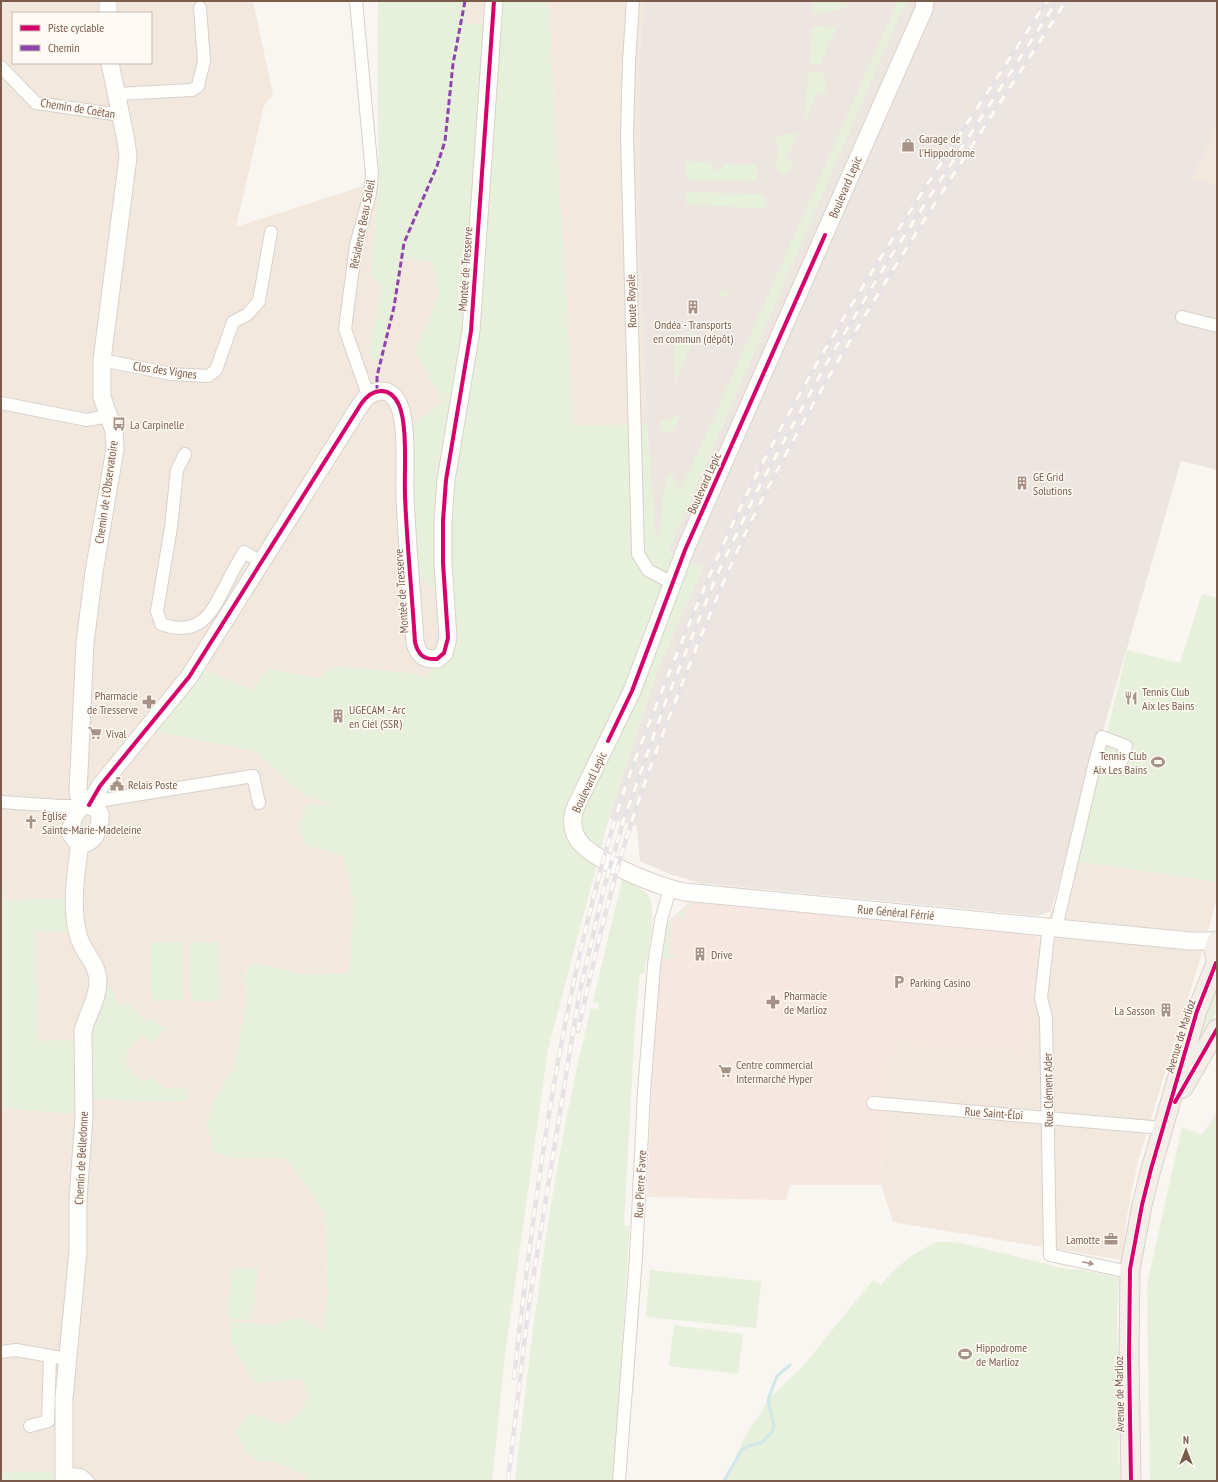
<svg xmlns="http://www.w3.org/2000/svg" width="1218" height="1482" font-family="'PT Sans Narrow',sans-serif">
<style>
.residential{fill:#f2e8de;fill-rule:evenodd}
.commercial{fill:#f6e8e1}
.industrial{fill:#ede5e0}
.green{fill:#e7f0db}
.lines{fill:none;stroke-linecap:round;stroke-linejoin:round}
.stream{stroke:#d0e8ea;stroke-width:3}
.street-casing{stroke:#d7d1cb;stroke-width:14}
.secondary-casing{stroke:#d9d2cb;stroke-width:19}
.primary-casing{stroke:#dad1cc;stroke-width:21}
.street{stroke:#fefefd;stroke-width:12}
.secondary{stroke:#fefefd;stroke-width:17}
.primary{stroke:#f3eee8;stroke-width:19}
.rail-casing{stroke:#e6e3e7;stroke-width:4.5}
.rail{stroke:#fffaf3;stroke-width:3;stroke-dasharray:9;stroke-linecap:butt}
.quiet{stroke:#8e44ad;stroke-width:3;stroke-dasharray:6 3;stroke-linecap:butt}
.cycleway-casing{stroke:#fffaf3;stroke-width:6}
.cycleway{stroke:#d6006c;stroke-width:4}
.oneway{fill:#a8958b}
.labels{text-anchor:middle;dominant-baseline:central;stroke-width:3;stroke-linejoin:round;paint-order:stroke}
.street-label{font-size:12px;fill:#7a5c4d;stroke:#fffaf3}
.poi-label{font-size:12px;fill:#7a5c4d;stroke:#fffaf3;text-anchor:start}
</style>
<rect width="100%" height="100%" fill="#f9f5f0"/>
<g class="residential">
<path d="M1,1H253L273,95L264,105L236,227L379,181L370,276L382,286L369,353L378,360L389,321L401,259L432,262L439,294L415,351L443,402L440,596L451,654L305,844L343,856L354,904L349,973L307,975L251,962L245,973L246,1005L233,1068L213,1102L230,1158H286L325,1213L327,1292L324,1331L299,1317L273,1325L232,1321L230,1341L254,1383L303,1379L308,1397L297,1416L282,1425L252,1413L237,1433L248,1454L260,1462L273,1461L305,1475L306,1481H1ZM13,13H151V63H13Z"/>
<polygon points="467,1 500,1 499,23 464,24"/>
<polygon points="548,1 644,1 640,50 640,266 647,424 574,426"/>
<polygon points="1217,125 1217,185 1192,178"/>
<polygon points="1076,861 1217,882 1217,897 1201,956 1138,1161 1127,1215 1122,1260 893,1222 881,1185 892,1041 1025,1050 1039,938"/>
</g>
<polygon class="commercial" points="689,902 1033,932 1039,938 1025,1051 892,1041 881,1185 790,1185 786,1200 647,1197 653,1045 659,972 666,923"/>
<polygon class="industrial" points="644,1 1217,1 1217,125 1192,178 1217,185 1217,470 1181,461 1051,911 1038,916 699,883 667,873 640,861 637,826 609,818 658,669 703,568 656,545 647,424 640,266 640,50"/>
<g class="green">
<polygon points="378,1 467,1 465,24 499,23 500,1 548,1 574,426 647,424 656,541 659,534 666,475 671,472 680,491 708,431 896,5 895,1 908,1 900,15 669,551 703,568 658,669 609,818 548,1049 505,1355 492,1481 306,1481 305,1475 273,1461 260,1462 248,1454 236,1433 242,1423 252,1413 282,1425 297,1416 308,1397 303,1379 254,1383 230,1341 231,1321 273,1325 299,1317 324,1331 327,1292 325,1213 286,1158 230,1158 214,1152 206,1125 213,1102 233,1068 246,1005 245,973 252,962 307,975 349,973 354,904 343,856 305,844 297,826 307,804 333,805 301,793 256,752 155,731 203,669 253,690 268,669 320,678 331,666 412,673 424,678 439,662 440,596 420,575 408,428 443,402 415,351 439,294 432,262 401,259 389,321 378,361 373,360 369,353 382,286 370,276 379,181 377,84"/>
<polygon points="813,1 831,1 845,4 846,1 849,1 845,9 812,14"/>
<polygon points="812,26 837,27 820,65 810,65"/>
<polygon points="809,71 824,73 826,93 817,94 804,122 806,90 808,88"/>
<path d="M798,133L786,160H793C791,167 789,177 780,175L776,167L778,142H775V136Z"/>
<polygon points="685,161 710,162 718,171 726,164 757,165 757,181 689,180 685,175"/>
<polygon points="686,192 762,194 769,209 686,204"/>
<polygon points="720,291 735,293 717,298"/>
<polygon points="690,333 697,333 675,382 675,341 690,340"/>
<polygon points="682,413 673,431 667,432 661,430 660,422"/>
<polygon points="1202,594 1217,598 1217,882 1076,861 1127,650 1180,663"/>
<polygon points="1,861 3,900 71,898 71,933 35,931 38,1041 75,1040 76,1114 1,1108"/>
<path d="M622,879C629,883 638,886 644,891C661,904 647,954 645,973L640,974L635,1025L624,1225L630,1226L613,1481H515C533,1322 552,1163 591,1008L599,1009V1003L593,1002Z"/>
<polygon points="692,902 692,905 686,909 682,918 675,917 671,923 669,954 678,955 674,958 663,959 667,924"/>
<polygon points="150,942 182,942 183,1000 151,1001"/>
<polygon points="190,942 220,942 221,1001 191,1001"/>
<path d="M1217,979C1217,995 1218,1029 1203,1037L1199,1036Z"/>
<polygon points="108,986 112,986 115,998 120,1007 128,1003 146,1020 154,1021 167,1029 151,1043 143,1035 126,1052 126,1066 143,1082 150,1076 168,1091 171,1088 188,1089 187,1102 93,1100 92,1035 106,998"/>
<polygon points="1217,1113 1217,1481 1150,1481 1147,1285 1182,1127 1202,1135"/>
<path d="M936,1242H956L1071,1270L1075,1269L1119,1277L1117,1316L1120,1481H725L745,1436L771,1397L804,1365L873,1280L881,1285C898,1264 913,1254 936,1242Z"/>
<polygon points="232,1267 258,1269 252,1320 227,1318"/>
<polygon points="650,1270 761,1281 756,1328 646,1317"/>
<polygon points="674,1325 743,1334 738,1374 669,1366"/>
<polygon points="1,1472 60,1472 59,1481 1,1481"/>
</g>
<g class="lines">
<polyline class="stream" points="724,1481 741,1451 748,1446 761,1443 772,1432 774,1426 768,1400 777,1376 790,1365"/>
<g class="street-casing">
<g id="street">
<polyline points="356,1 372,174 370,194 356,245 345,329 368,395"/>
<polyline points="633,1 629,62 627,134 638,554 648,570 672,583"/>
<polyline points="1,67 36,103 121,115"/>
<polyline points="117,94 192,90 198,86 204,61 200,8"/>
<polyline points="1182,317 1217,326"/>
<polyline points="102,360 171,374 208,376 216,370 233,322 248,314 259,301 271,232"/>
<polyline points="1,403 87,420 108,416"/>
<path d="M185,454L177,470L171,527L157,611L161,624C203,639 213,609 229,579C233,570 239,561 244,552L261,562"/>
<polyline points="1,802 61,806 80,806"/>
<polyline points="95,807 104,800 253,776 259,803"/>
<polyline points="1049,926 1041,998 1046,1018 1050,1255 1129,1272"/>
<polyline points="1056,928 1095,762 1119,769 1126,746 1102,737 1095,762"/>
<polyline points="873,1103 1163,1128"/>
<polyline points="1,1352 16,1350 67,1359"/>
<polyline points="30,1426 48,1421 50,1356"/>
<polyline points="64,1474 81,1475 88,1481"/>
<polyline points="619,1481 636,1257 644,1092 654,965 661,920 670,889"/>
</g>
</g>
<g class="secondary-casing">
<g id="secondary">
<polyline points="108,1 108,13"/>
<path d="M925,1L924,9L685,550L632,691L576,806C572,816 571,828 577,838C589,860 660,887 685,892L1190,941H1217"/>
<polyline points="82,805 78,792 85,643 94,572 115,449 114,431 102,397 102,360 128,157 126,141 110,63"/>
<path d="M82,805L95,807L100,814C101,825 96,840 86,843L77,842L70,833L74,816Z"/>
<path d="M89,805L100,786L189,677L361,404C372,388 390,385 399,405C408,426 404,472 405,496C407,545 412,594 415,642C418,655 424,660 437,659L444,653L448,638L443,563V521L446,480L471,331L494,1"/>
<path d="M64,1481V1398L78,1251V1199L84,1117L83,1031C87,1015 98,999 98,982C98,963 84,954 79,938C70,909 76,872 80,843"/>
</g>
</g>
<g class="primary-casing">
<g id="primary">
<polyline points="1217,941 1214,950 1217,964"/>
<polyline points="1183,1088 1217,1029"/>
<polyline points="1131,1481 1129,1354 1130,1269 1142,1205 1151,1169 1197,1011 1216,963"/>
</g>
</g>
<use href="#street" class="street"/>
<use href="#secondary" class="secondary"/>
<use href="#primary" class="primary"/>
<g class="rail-casing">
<g id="rail">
<path d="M578,1031C593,962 609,892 631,824C650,764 674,705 697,646C719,592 741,539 768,488C855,319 963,161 1066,1"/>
<path d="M514,1378C535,1191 560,1004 614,823C629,771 651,719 671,668C697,605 722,543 753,482C837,314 945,159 1047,1"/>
<polyline points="508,1481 528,1310 579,995 604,888 623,822 666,701 717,575 760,485 829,359 886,264 1057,1"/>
</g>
</g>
<use href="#rail" class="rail"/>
<polyline class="quiet" points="377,391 377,376 394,307 404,243 437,166 445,141 453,64 465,1"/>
<g class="cycleway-casing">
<g id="cycleway">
<polyline points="608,741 632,691 685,550 825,235"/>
<path d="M89,805L100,786L189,677L361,404C372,388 390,385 399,405C408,426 404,472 405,496C407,545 412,594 415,642C418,655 424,660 437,659L444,653L448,638L443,563V521L446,480L471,331L494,1"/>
<polyline points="1175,1102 1217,1029"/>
<polyline points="1131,1481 1129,1354 1130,1269 1142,1205 1151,1169 1197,1011 1216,963"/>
</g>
</g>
<use href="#cycleway" class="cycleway"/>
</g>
<defs><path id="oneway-solid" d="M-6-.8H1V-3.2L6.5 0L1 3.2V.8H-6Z"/></defs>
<use class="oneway" href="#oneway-solid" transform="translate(1088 1263) rotate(12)"/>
<defs>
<g id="shop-bare" transform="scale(1.08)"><path d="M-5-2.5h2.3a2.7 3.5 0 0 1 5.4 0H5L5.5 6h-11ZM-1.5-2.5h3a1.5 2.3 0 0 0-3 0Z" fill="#a69286" stroke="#fffaf3" stroke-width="2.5" paint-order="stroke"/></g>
<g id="building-bare" transform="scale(1.08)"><path d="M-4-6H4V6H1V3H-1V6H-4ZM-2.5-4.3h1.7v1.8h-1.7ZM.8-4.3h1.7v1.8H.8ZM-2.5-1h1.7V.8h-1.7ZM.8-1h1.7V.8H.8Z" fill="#a69286" stroke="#fffaf3" stroke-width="2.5" paint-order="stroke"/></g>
<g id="bus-bare" transform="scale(1.08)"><path d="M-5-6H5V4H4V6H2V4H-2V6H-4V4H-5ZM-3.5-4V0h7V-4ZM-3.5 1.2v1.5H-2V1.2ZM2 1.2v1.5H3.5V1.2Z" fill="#a69286" stroke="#fffaf3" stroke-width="2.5" paint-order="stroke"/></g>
<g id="restaurant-bare" transform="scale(1.08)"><path d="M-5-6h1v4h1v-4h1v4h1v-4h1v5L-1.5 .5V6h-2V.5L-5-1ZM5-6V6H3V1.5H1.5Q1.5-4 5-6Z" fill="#a69286" stroke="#fffaf3" stroke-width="2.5" paint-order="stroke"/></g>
<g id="pharmacy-bare" transform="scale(1.08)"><path d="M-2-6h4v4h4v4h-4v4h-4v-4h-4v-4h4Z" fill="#a69286" stroke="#fffaf3" stroke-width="2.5" paint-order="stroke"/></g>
<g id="supermarket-bare" transform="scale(1.08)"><path d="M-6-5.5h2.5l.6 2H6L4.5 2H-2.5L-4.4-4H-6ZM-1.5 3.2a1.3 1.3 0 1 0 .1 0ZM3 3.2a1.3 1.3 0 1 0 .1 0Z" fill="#a69286" stroke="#fffaf3" stroke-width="2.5" paint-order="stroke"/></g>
<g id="stadium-bare" transform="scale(1.08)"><path d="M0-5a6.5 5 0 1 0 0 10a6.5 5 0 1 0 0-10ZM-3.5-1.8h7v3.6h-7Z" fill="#a69286" stroke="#fffaf3" stroke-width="2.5" paint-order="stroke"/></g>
<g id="civic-bare" transform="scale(1.08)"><path d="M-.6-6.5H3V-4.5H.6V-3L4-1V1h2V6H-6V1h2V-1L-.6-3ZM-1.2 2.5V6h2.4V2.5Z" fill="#a69286" stroke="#fffaf3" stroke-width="2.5" paint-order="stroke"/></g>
<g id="church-bare" transform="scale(1.08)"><path d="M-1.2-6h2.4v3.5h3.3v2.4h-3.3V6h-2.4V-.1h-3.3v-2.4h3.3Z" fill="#a69286" stroke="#fffaf3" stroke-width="2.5" paint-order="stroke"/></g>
<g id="parking-bare" transform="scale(1.08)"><path d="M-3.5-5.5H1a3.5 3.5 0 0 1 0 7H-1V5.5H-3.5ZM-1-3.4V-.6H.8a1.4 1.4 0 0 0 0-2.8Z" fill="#a69286" stroke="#fffaf3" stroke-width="2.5" paint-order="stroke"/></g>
<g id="office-bare" transform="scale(1.08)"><path d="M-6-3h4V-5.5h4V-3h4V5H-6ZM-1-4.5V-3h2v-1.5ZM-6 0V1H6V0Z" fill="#a69286" stroke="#fffaf3" stroke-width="2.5" paint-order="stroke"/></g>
</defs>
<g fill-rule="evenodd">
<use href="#shop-bare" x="908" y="145"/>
<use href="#building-bare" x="693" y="307"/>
<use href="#bus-bare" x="119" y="424"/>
<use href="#building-bare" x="1022" y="483"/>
<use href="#restaurant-bare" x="1131" y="698"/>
<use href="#pharmacy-bare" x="149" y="702"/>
<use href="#building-bare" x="338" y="716"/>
<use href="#supermarket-bare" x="95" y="733"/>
<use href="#stadium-bare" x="1158" y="762"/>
<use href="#civic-bare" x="117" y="784"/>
<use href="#church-bare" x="31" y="822"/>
<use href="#building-bare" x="700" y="954"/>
<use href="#parking-bare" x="899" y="982"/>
<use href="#pharmacy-bare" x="773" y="1002"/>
<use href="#building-bare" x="1166" y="1010"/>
<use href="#supermarket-bare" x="725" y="1071"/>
<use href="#office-bare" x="1111" y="1239"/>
<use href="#stadium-bare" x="965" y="1354"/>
</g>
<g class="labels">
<g class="street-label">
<text transform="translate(78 108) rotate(9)">Chemin de Coëtan</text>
<text transform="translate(845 187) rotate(-67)">Boulevard Lepic</text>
<text transform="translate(362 224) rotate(-79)">Résidence Beau Soleil</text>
<text transform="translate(465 269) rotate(-86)">Montée de Tresserve</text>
<text transform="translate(631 301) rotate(-92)">Route Royale</text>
<text transform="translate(165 370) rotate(8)">Clos des Vignes</text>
<text transform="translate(704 483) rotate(-66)">Boulevard Lepic</text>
<text transform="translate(106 492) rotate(-82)">Chemin de l'Observatoire</text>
<text transform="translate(401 591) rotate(-94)">Montée de Tresserve</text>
<text transform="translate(589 782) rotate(-65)">Boulevard Lepic</text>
<text transform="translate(896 912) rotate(5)">Rue Général Férrié</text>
<text transform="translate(1180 1036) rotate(-73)">Avenue de Marlioz</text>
<text transform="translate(1048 1090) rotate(-91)">Rue Clément Ader</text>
<text transform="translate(994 1113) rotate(4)">Rue Saint-Éloi</text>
<text transform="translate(81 1158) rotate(-87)">Chemin de Belledonne</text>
<text transform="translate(640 1184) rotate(-87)">Rue Pierre Favre</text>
<text transform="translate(1119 1394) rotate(-91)">Avenue de Marlioz</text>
</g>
<g class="poi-label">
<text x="919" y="138">Garage de<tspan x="919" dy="14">l'Hippodrome</tspan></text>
<text x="693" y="324" text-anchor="middle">Ondéa - Transports<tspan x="693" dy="14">en commun (dépôt)</tspan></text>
<text x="130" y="424">La Carpinelle</text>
<text x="1033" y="476">GE Grid<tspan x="1033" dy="14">Solutions</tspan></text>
<text x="1142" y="691">Tennis Club<tspan x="1142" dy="14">Aix les Bains</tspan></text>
<text x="138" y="695" text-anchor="end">Pharmacie<tspan x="138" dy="14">de Tresserve</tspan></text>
<text x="349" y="709">UGECAM - Arc<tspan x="349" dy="14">en Ciel (SSR)</tspan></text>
<text x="106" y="733">Vival</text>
<text x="1147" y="755" text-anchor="end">Tennis Club<tspan x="1147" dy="14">Aix Les Bains</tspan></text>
<text x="128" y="784">Relais Poste</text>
<text x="42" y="815">Église<tspan x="42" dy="14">Sainte-Marie-Madeleine</tspan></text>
<text x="711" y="954">Drive</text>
<text x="910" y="982">Parking Casino</text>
<text x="784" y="995">Pharmacie<tspan x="784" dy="14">de Marlioz</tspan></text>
<text x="1155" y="1010" text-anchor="end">La Sasson</text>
<text x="736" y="1064">Centre commercial<tspan x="736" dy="14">Intermarché Hyper</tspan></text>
<text x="1100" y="1239" text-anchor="end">Lamotte</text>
<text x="976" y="1347">Hippodrome<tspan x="976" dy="14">de Marlioz</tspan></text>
</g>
</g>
<rect width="1218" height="1482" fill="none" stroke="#7a5c4d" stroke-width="4"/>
<rect x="12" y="12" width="140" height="52" fill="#fffaf3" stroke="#cabbb1"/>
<rect x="20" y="25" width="20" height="6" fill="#d6006c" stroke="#cabbb1"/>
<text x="48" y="32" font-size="12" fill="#7a5c4d">Piste cyclable</text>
<rect x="20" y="45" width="20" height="6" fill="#8e44ad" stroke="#cabbb1"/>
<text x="48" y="52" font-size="12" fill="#7a5c4d">Chemin</text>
<g transform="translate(1186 1450)" stroke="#fffaf3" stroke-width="3" paint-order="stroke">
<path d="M0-3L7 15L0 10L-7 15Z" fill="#7a5c4d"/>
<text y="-6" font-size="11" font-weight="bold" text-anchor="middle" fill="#7a5c4d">N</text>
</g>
</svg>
